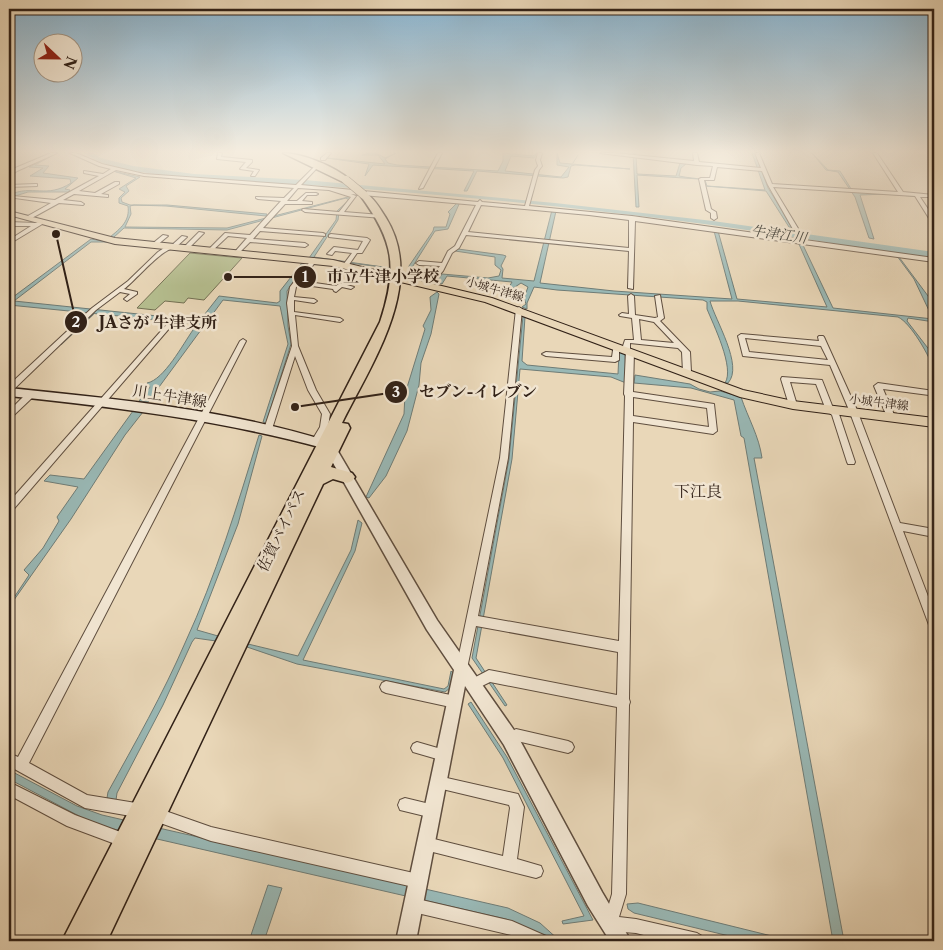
<svg xmlns="http://www.w3.org/2000/svg" width="943" height="950" font-family="'Libre Caslon Text','Noto Serif JP',serif">
<style>
.green{fill:#b5be8f;stroke:#737053}
.water{fill:#99b8b5;stroke:#6f7c76}
.lines{fill:none;stroke-linecap:round;stroke-linejoin:round}
.stream-far1{stroke:#6f7c76;stroke-width:1}
.stream{stroke:#6f7c76;stroke-width:2}
.river{fill:#99b8b5;fill-rule:evenodd}
.minor-casing{stroke:#5f4e3f;stroke-width:2}
.tertiary-casing{stroke:#5f4e3f;stroke-width:3}
.secondary-casing{stroke:#312117;stroke-width:3}
.primary-casing{stroke:#312117;stroke-width:2}
.trunk-casing{stroke:#312117;stroke-width:3}
.minor{fill:#f1e5d1;fill-rule:evenodd}
.tertiary{fill:#f1e5d1;fill-rule:evenodd}
.secondary{fill:#f1e5d1;fill-rule:evenodd}
.primary{fill:#e9d7b8;fill-rule:evenodd}
.trunk{fill:#e9d7b8;fill-rule:evenodd}
.trunk-bridge-casing{stroke:#312117;stroke-width:9;stroke-linecap:butt}
.trunk-bridge{stroke:#e9d7b8;stroke-width:8}
.labels{text-anchor:middle;dominant-baseline:central;stroke-width:5;stroke-linejoin:round;paint-order:stroke}
.far-street-label{font-size:12px;fill:#312117;stroke:#f1e5d1}
.far-water-label{font-size:14px;font-style:italic;fill:#504e46;stroke:#f1e5d1}
.street-label{font-size:15px;fill:#312117;stroke:#f1e5d1}
.neighbourhood-label{font-size:16px;fill:#312117;stroke:#f1e5d1}
.leader{fill:none;stroke:#312117;stroke-width:2}
.callout-dot{fill:#312117;stroke:#f1e5d1;stroke-width:2}
.mark-label{font-size:15px;text-anchor:middle;font-weight:bold;fill:#fff}
.callout-label{font-size:16px;text-anchor:middle;font-weight:bold;fill:#312117;stroke:#f1e5d1;stroke-width:5;stroke-linejoin:round;paint-order:stroke}
</style>
<rect width="100%" height="100%" fill="#e9d7b8"/>
<filter id="stains"><feTurbulence type="fractalNoise" baseFrequency=".004" numOctaves="4"/><feColorMatrix values="0 0 0 0 .2 0 0 0 0 .09 0 0 0 0 .02 0 0 0 .5 -.17"/></filter>
<radialGradient id="worn" r=".72"><stop offset=".6" stop-color="#630" stop-opacity="0"/><stop offset="1" stop-color="#630" stop-opacity=".3"/></radialGradient>
<polygon class="green" points="190,253 242,258 204,300 188,298 184,303 165,301 155,310 137,308"/>
<g class="water">
<path d="M57,153L35,165L49,166L43,173L78,178L65,189L70,190L68,192H28L9,198V195C33,184 46,199 71,183L70,179L30,176L43,168L29,167Z"/>
<path d="M370,153C376,153 380,155 385,158L396,153L385,159L388,163L397,165L498,171L503,161V153L533,156L537,153L534,158L511,156L505,171L561,177L569,167L557,165V153L560,163L630,169L575,165L571,166L568,177L563,178L477,171L467,191H464L474,171L373,165L365,176L369,164L327,158L385,164L378,155H362Z"/>
<path d="M633,153H636L637,174L676,176L680,163L686,164L681,168L679,176C688,178 697,178 705,180L707,186L765,190L752,153H755L768,188L793,228L789,227L766,191L705,186L704,180L699,179L637,175L639,207H636Z"/>
<polygon points="812,153 828,170 840,171 853,192 885,192 934,198 887,194 860,195 874,239 869,238 855,197 838,172 826,170"/>
<path d="M113,171L140,177L126,186L129,191L121,198L122,202L130,205H167L267,214L266,216L166,206L134,205L130,206L131,214L125,227L227,228L352,196H353L339,212L338,220L314,257L390,268L309,258L336,220L337,211L349,200L346,198L227,230L124,228L113,238L110,237C121,228 130,221 128,206L119,203V198L125,192L119,189L136,178Z"/>
<polygon points="458,202 460,202 448,229 435,231 411,269 432,273 433,275 408,272 409,266 433,231 434,227 446,227 450,214 448,212"/>
<path d="M552,210L556,211L540,283L614,291L732,299L714,231H718L737,299L827,307L798,242L802,243L833,308L933,319L914,279L897,256L899,257L934,304V322L908,318L907,321L934,356V370C930,357 911,323 898,317L738,301H710C715,320 744,366 728,383H725C735,368 713,324 707,309V302L703,300L557,290L534,287L527,303V309L522,307L526,304L524,298L528,287L521,283L509,291H499L508,289L512,282L447,276L442,284L440,283L438,280L442,274L488,278L499,276L501,270L495,265V257L455,251L458,249L503,255L506,256L501,266L503,269L502,278L534,281Z"/>
<path d="M91,239L107,242H91L14,301L196,320L201,319L219,296L277,303L280,301V291L302,263H306L287,291L288,326L291,344L266,423L263,422L288,344L280,306L223,300L148,402L139,401L150,387L147,383C164,380 183,344 193,330L189,323L9,305V300Z"/>
<polygon points="437,292 439,294 431,334 421,363 419,385 407,431 386,476 369,498 366,497 404,414 405,394 425,329 423,326 431,310 430,297"/>
<polygon points="523,316 525,317 522,361 527,365 618,374 619,352 625,354 626,383 611,377 520,369 512,459 476,658 507,705 505,706 472,658 509,459"/>
<path d="M635,375L690,384L699,389L710,392L720,391L741,397C748,418 759,436 762,458H754L844,941H833L744,438L741,436L734,400L691,388L634,383Z"/>
<polygon points="133,411 143,412 125,435 71,519 9,607 13,598 9,597 9,595 15,596 29,575 24,570 43,548 59,521 57,517 78,487 44,481 50,475 84,479"/>
<path d="M259,435L262,436L238,524L197,630L218,636L216,641L195,638L192,642L163,705L117,793L116,800L107,798L108,792C135,743 163,694 185,643C216,576 237,506 259,435Z"/>
<polygon points="358,520 362,523 355,551 303,660 444,689 448,686 451,671 454,674 450,688 445,692 297,664 247,647 248,644 298,656 351,550"/>
<polygon points="471,702 507,757 593,920 563,924 562,921 584,916 503,758 468,704"/>
<polygon points="9,770 77,806 102,815 508,908 540,923 560,941 546,941 536,932 506,919 96,825 9,779"/>
<polygon points="268,885 282,888 264,941 249,941"/>
<polygon points="638,903 792,941 750,941 634,913 628,909 627,904"/>
</g>
<g class="lines">
<polyline class="stream-far1" points="573,163 578,155"/>
<polyline class="stream" points="61,344 93,314"/>
<path class="river" d="M85,153H93L101,158L133,166L194,174L305,180L555,203L713,221L934,252V258C860,249 786,235 712,225C562,206 409,190 257,182C219,180 112,177 85,153Z"/>
<g class="minor-casing">
<g id="minor">
<polygon points="51,153 57,153 17,171 9,177 9,174 13,169"/>
<path d="M70,153H76L102,164L144,174L296,185L315,166L317,168L301,185L478,202L480,200L482,202L525,206L535,170L538,166L536,160L538,153H542L540,160L542,166L539,170L529,206L632,216L934,258V262L635,221L633,289L628,288L629,251L466,235L459,248L452,253L443,271L429,286L427,287L424,285L440,266L419,265L416,263L419,261L442,263L448,251L455,246L476,205L351,194L356,196L344,212L381,215L383,216V218L305,212L302,210L303,209L339,212L351,197L329,190L298,188L287,201H297L306,193H316L318,194L316,195H307L302,201L312,202V204H285L263,228L323,233L325,234V236L260,231L253,239L305,243L308,245L305,247L250,242L236,256L233,254L247,238L228,236L210,253L208,252V250L225,233L250,235L281,201L258,199L256,198V197L284,198L294,188L144,176L116,170L79,191L95,193L115,182H119V184L101,194L108,195V197L74,194L63,200L81,202L84,204L83,205L59,203L30,219H26V217L51,203L15,198H13V196L55,200L99,176L84,173V171L103,174L111,169L99,166ZM481,205L589,215L629,220V248L468,232Z"/>
<polygon points="218,153 222,153 221,157 252,160 252,162 246,168 259,170 255,176 251,176 254,171 240,169 246,162 217,159"/>
<polygon points="327,153 331,153 325,160 321,160 321,158"/>
<polygon points="438,153 442,153 423,188 419,189"/>
<polygon points="600,153 614,153 694,161 693,153 697,153 699,162 761,168 755,153 759,153 772,184 898,192 873,153 877,153 903,192 934,195 934,197 920,197 934,218 934,224 932,223 915,196 773,187 799,230 794,231 768,185 762,171 717,167 714,180 704,180 711,209 716,212 717,218 714,220 711,218 711,213 706,210 699,179 701,178 710,178 713,166 697,165"/>
<polygon points="35,184 37,184 37,186 9,187 9,185"/>
<polygon points="42,220 44,221 44,223 9,244 9,240 31,226 9,226 9,222 36,223"/>
<polygon points="199,232 204,233 187,250 183,250 183,248"/>
<polygon points="331,234 367,238 370,240 362,253 357,253 348,266 346,267 343,265 352,253 335,251 332,255 327,254 334,247 358,250 363,241 329,237 329,235"/>
<polygon points="163,235 168,236 156,246 152,246 152,244"/>
<path d="M182,236L187,237L175,248C162,248 136,280 124,289L137,292V294L127,301L124,299L130,294L120,292L96,310L12,391H9V385L92,308L128,281L158,252L167,246H171Z"/>
<polygon points="314,258 317,260 301,281 336,286 340,283 354,287 351,289 342,287 336,292 334,291 333,289 298,284 296,287 294,297 314,299 317,301 314,303 294,300 294,312 340,318 343,320 340,322 295,315 298,346 316,390 330,414 328,427 318,444 315,445 311,442 320,427 322,414 308,390 295,356 272,429 268,432 264,429 292,346 287,303 290,287 312,259"/>
<path d="M631,294L634,296L635,315L655,318L658,317L655,296L660,295L664,318L660,321L690,352L691,372L687,374L683,372L682,352L678,348L630,343V349L634,351L633,392L714,404L717,431L713,434L633,422L629,699L630,702L629,705L626,894L619,917L636,919L697,933L702,936L704,941H667L636,933L610,931L605,929L603,924L612,894L617,707L490,682L472,691L468,689L466,685L468,681L489,670L617,695L618,652L476,626L466,673L462,675L458,673L456,669L500,458L516,309L519,307L522,309L508,458L478,616L619,641L625,396L624,394L626,351L622,349L625,340H634L632,318L620,316L619,315L622,313L629,314L628,296ZM639,319L654,322L674,343L641,340ZM633,397L707,408L709,427L633,416Z"/>
<polygon points="171,321 174,323 173,324 12,511 9,512 9,502 169,322"/>
<path d="M741,334L819,341L818,337L819,336H823L824,337L857,410L900,523L934,529V537L903,531L934,612V630L930,629L929,625L849,410L830,365L743,356L738,336ZM745,338L821,346L828,360L749,352Z"/>
<polygon points="243,339 246,341 29,763 87,795 142,804 147,806 149,811 154,807 211,827 418,874 423,876 425,881 423,886 418,888 211,841 149,819 147,814 142,818 85,808 9,766 9,753 18,757 240,341"/>
<polygon points="614,344 616,344 619,346 619,360 615,362 546,356 542,354 546,352 612,357"/>
<polygon points="782,377 822,380 833,408 839,414 855,462 854,464 848,464 847,462 832,415 826,410 816,384 790,382 797,405 793,408 789,405 781,379"/>
<polygon points="878,383 934,391 934,401 931,400 929,395 883,389 895,417 894,419 888,419 874,386"/>
<polygon points="31,391 35,394 34,396 13,416 9,416 9,411 28,392"/>
<polygon points="386,681 455,696 459,698 461,702 459,706 455,708 386,693 382,691 380,687 382,683"/>
<polygon points="516,729 568,741 572,743 574,747 572,751 568,753 517,741 510,745 506,743 504,739 506,735"/>
<polygon points="417,742 448,751 450,755 448,759 444,761 413,752 411,748 413,744"/>
<polygon points="438,776 518,794 524,807 517,859 541,866 543,871 541,876 536,878 421,849 419,844 421,839 426,837 503,856 510,808 509,805 438,788 433,787 432,782 433,777"/>
<polygon points="9,782 75,815 131,836 133,841 131,846 126,848 67,826 9,795"/>
<polygon points="405,798 438,806 440,811 438,816 433,818 400,810 398,805 400,800"/>
<polygon points="413,898 512,921 546,936 549,941 524,941 511,935 413,912 408,910 406,905 408,900"/>
</g>
</g>
<g class="tertiary-casing">
<polygon id="tertiary" points="327,443 336,448 437,620 516,733 602,892 631,941 610,941 588,906 504,745 465,686 416,941 396,941 454,670 427,630 328,454 322,447"/>
</g>
<g class="secondary-casing">
<path id="secondary" d="M9,388C116,399 224,409 327,441L329,444L323,448C220,420 115,407 9,396Z"/>
</g>
<g class="primary-casing">
<polygon id="primary" points="9,211 115,238 333,260 492,298 743,390 793,401 934,418 934,427 793,409 740,397 485,302 333,266 115,244 9,215"/>
</g>
<g class="trunk-casing">
<g id="trunk">
<path d="M283,153C302,153 336,167 350,180L343,182Z"/>
<path d="M364,192C373,196 381,210 386,218C427,284 371,364 342,423L348,424L350,428L331,467L352,473L355,477L352,481L347,483L333,479L323,484L107,941H62L380,322C398,267 394,241 360,195Z"/>
</g>
</g>
<use href="#minor" class="minor"/>
<use href="#tertiary" class="tertiary"/>
<use href="#secondary" class="secondary"/>
<use href="#primary" class="primary"/>
<use href="#trunk" class="trunk"/>
<g class="trunk-bridge-casing">
<polyline id="trunk-bridge" points="346,180 364,195"/>
</g>
<use href="#trunk-bridge" class="trunk-bridge"/>
</g>
<linearGradient id="sky" x2="0" y2="1"><stop stop-color="#88b6d4"/><stop offset="0.53" stop-color="#f5eddf"/><stop offset="1" stop-color="#f5eddf" stop-opacity="0"/></linearGradient>
<rect width="943" height="286" fill="url(#sky)"/>
<g class="labels">
<g class="far-street-label">
<text transform="translate(495 289) rotate(16)">小城牛津線</text>
<text transform="translate(879 402) rotate(7)">小城牛津線</text>
</g>
<g class="far-water-label">
<text transform="translate(779 234) rotate(8)">牛津江川</text>
</g>
<g class="street-label">
<text transform="translate(170 396) rotate(9)">川上牛津線</text>
<text transform="translate(281 530) rotate(-64)">佐賀バイパス</text>
</g>
<g class="neighbourhood-label">
<text x="698" y="491">下江良</text>
</g>
</g>
<path class="leader" d="M228 277L305 277M56 234L76 322M295 407L396 392"/>
<g class="callout-dot">
<circle cx="228" cy="277" r="5"/>
<circle cx="56" cy="234" r="5"/>
<circle cx="295" cy="407" r="5"/>
<circle cx="305" cy="277" r="12"/>
<circle cx="76" cy="322" r="12"/>
<circle cx="396" cy="392" r="12"/>
</g>
<g class="mark-label">
<text x="305" y="282">1</text>
<text x="76" y="327">2</text>
<text x="396" y="397">3</text>
</g>
<g class="callout-label">
<text x="383" y="282">市立牛津小学校</text>
<text x="158" y="328">JAさが 牛津支所</text>
<text x="478" y="397">セブン-イレブン</text>
</g>
<rect width="943" height="950" fill="none" stroke="#e9d7b8" stroke-width="30"/>
<rect x="10" y="10" width="923" height="930" fill="none" stroke="#312117" stroke-width="2.5"/>
<rect x="15" y="15" width="913" height="920" fill="none" stroke="#312117"/>
<g transform="translate(58 58) rotate(112)"><circle r="24" fill="#f1e5d1" stroke="#a49787"/>
<path d="M0-4L9 19L0 12L-9 19Z" fill="#8f2418"/>
<text y="-8" font-size="14" font-weight="bold" text-anchor="middle" fill="#312117">N</text>
</g>
<rect width="100%" height="100%" filter="url(#stains)"/>
<rect width="100%" height="100%" fill="url(#worn)"/>
</svg>
